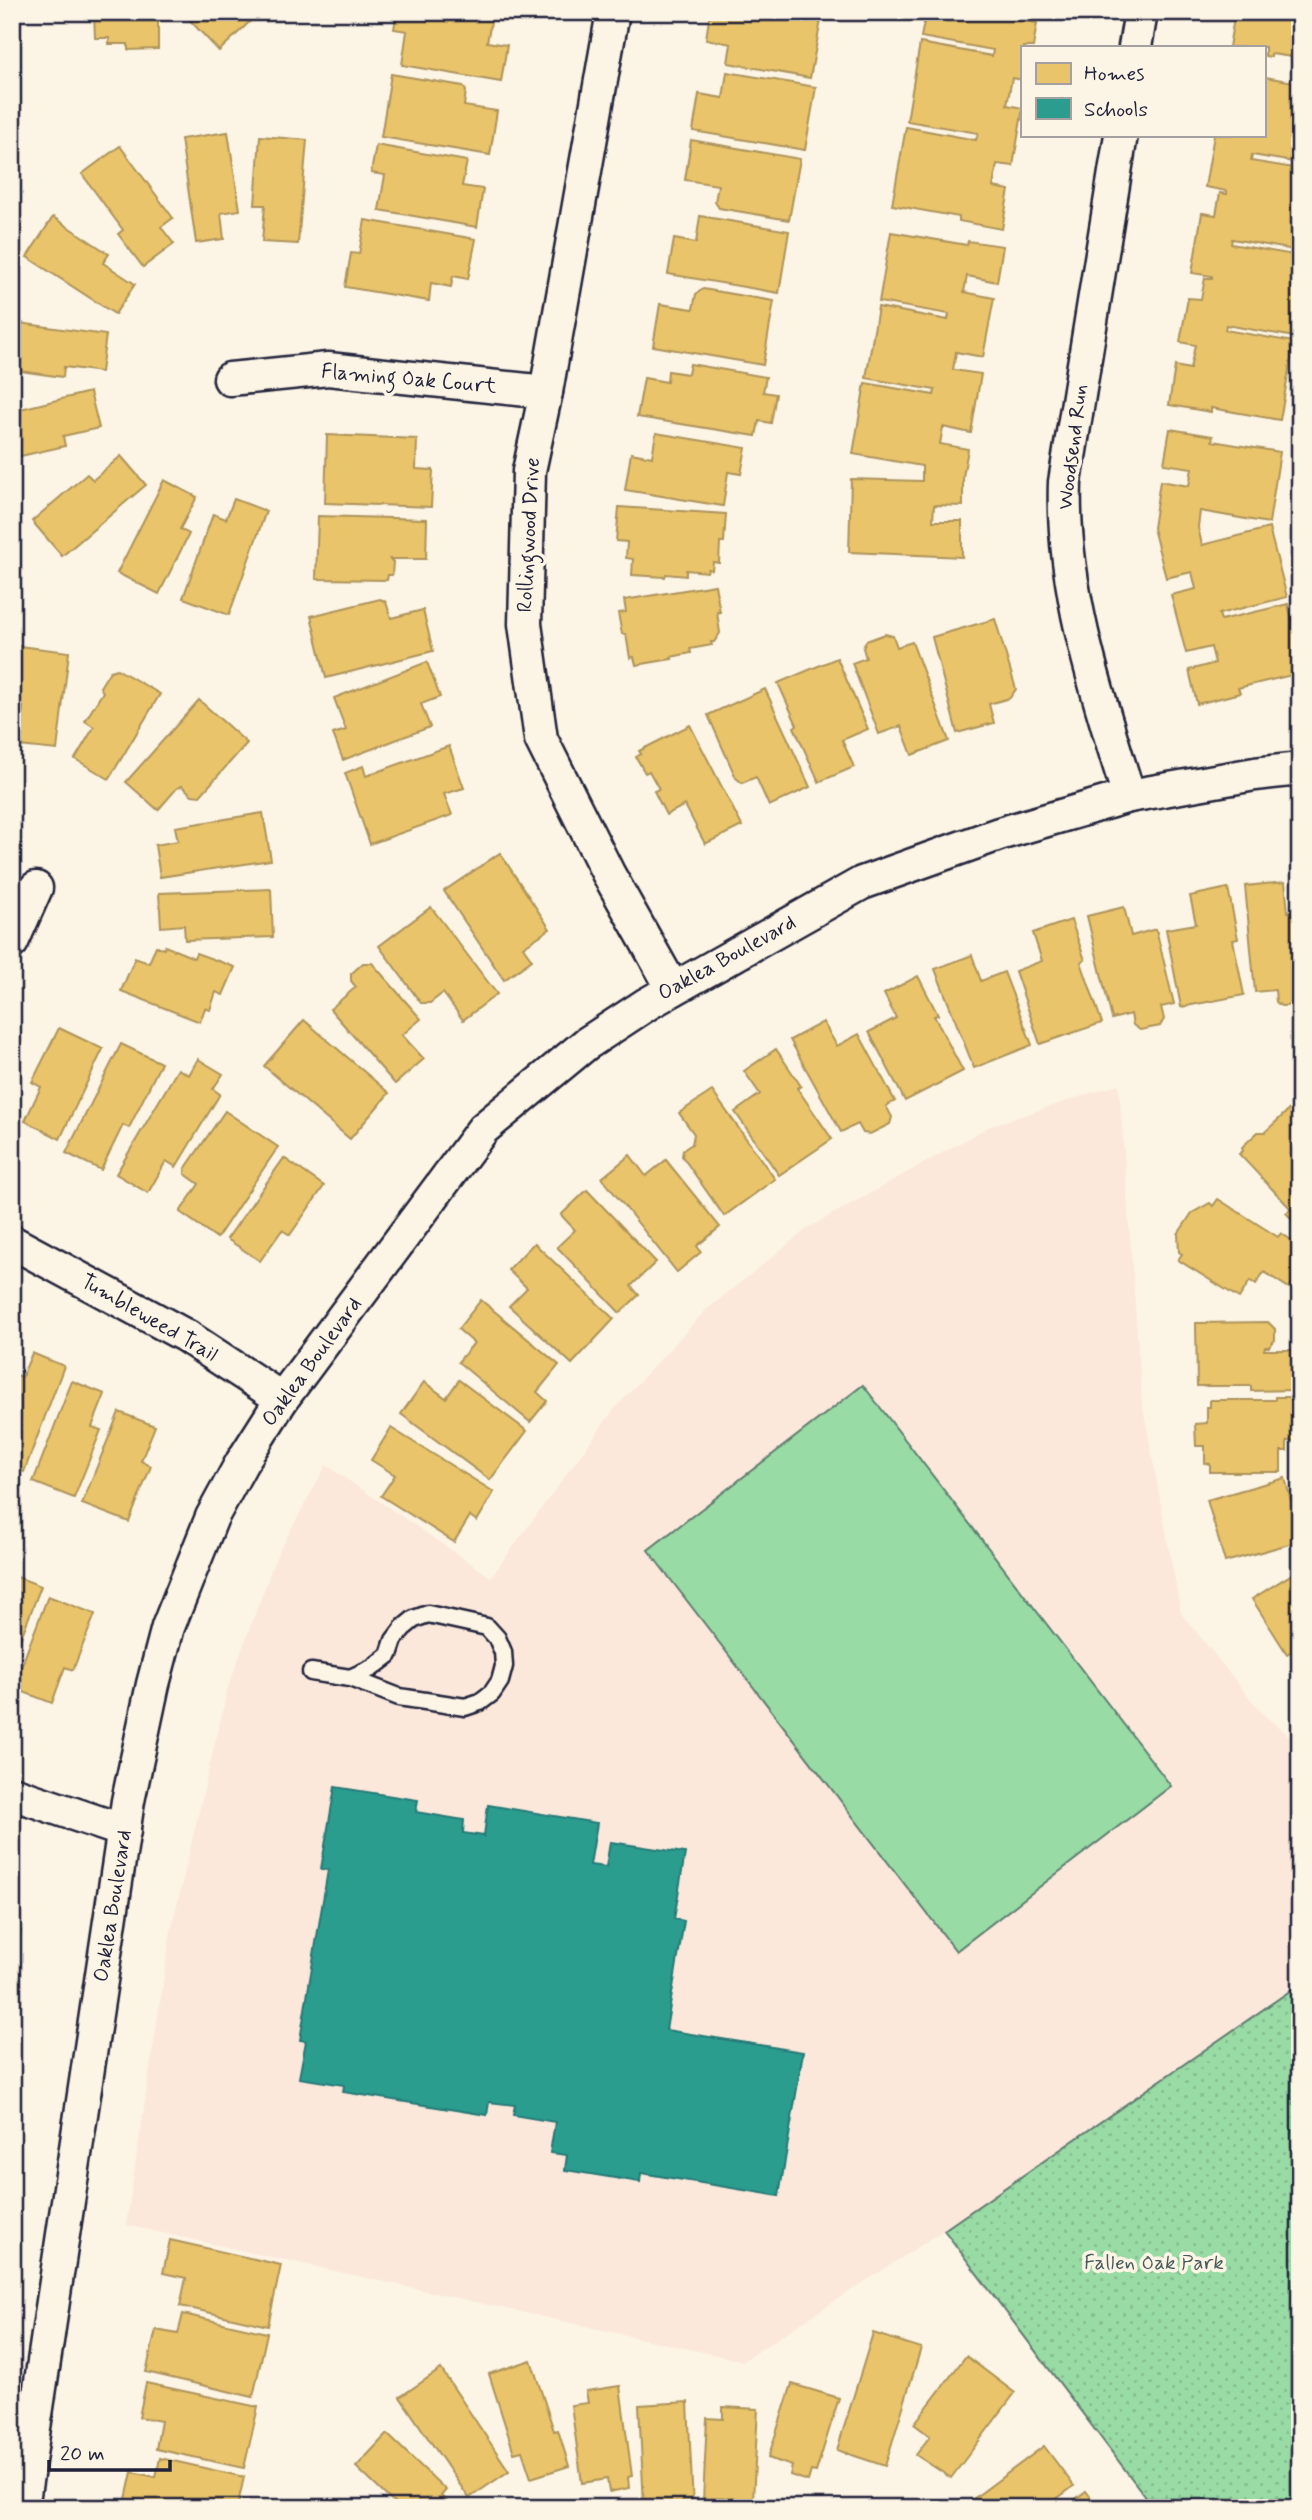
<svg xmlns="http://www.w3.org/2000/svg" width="1312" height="2520" font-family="Mynerve,sans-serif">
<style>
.built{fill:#fbe8db}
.grass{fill:url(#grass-dots);stroke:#5e7e70;stroke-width:2}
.pitch{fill:#99dba5;stroke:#5e7e70;stroke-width:2}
.homes{fill:#e9c46a;stroke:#ad935c;stroke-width:2}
.schools{fill:#2a9d8f;stroke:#287876;stroke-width:2}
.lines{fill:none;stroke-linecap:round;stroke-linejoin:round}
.lane-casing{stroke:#22223b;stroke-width:21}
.street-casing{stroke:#22223b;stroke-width:37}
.lane{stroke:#fcf5e5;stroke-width:16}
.street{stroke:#fcf5e5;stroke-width:32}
.labels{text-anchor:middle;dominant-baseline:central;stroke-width:7;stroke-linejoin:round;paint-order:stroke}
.street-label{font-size:21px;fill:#22223b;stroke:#fcf5e5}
.park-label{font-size:21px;fill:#465a5b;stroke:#fcf5e5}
</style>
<defs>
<pattern id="grass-dots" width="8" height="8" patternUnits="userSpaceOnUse" patternTransform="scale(1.75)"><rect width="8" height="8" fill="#99dba5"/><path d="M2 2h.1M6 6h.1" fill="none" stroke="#84bc8f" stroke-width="1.8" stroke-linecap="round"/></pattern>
</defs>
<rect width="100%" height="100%" fill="#fcf5e5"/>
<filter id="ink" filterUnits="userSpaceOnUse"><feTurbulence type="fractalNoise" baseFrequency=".0143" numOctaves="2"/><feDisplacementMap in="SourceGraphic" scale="14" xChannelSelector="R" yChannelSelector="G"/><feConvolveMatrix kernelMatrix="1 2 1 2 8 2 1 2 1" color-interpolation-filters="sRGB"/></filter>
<g filter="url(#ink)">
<polygon class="built" points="1119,1084 1142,1401 1181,1613 1262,1713 1300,1745 1300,1984 944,2230 743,2361 126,2225 171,1930 228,1687 276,1557 326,1465 491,1577 615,1408 705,1311 808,1228 990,1126"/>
<polygon class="grass" points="1300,1984 1300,2508 1154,2508 944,2230"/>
<polygon class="pitch" points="863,1385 1171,1786 956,1951 648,1550"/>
<g class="homes">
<polygon points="94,12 158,12 158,49 128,50 128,44 109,44 109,38 95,38"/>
<polygon points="182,12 260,12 219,51"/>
<polygon points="397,12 462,12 492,17 487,42 507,45 501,82 402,65 407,31 394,29"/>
<polygon points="710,12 808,12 822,15 810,78 728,63 731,44 706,39"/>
<polygon points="926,12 1022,12 1021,20 1037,23 1033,47 1023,47 1023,80 1012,78 1007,105 1023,108 1013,166 997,164 993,187 1009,190 1002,229 959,221 959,217 892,205 906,127 976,140 978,133 907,121 920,43 992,56 993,50 921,37"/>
<polygon points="1235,12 1257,16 1257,12 1300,12 1300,58 1271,54 1271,57 1265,56 1265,47 1229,47"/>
<polygon points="727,72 816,87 805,150 693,131 699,94 723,98"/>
<polygon points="391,74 463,86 466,91 464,106 497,111 490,155 381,137"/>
<polygon points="1265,77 1300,83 1300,163 1252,155 1251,161 1300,169 1300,251 1232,239 1231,244 1300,256 1300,306 1295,337 1226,325 1225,330 1294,342 1280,420 1211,408 1211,412 1169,405 1175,366 1190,369 1195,345 1180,342 1188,298 1201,299 1205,278 1212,278 1212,276 1192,273 1202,213 1216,215 1220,193 1227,194 1227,191 1205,187 1214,135 1265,135"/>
<polygon points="228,132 240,210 221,213 224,239 196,243 181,139"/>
<polygon points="260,136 307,140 298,244 262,242 265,205 255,205"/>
<polygon points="691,140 800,159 789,220 719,208 715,202 718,185 685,180"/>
<polygon points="376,145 467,161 462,186 483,189 477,227 379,210 385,175 371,173"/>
<polygon points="120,146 173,218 161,227 174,244 143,267 118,234 123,230 82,174"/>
<polygon points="700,216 789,231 779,293 668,274 674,239 696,243"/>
<polygon points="53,217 109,254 103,263 135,284 115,314 27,257"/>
<polygon points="365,220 476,239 468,279 453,276 451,287 431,283 429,301 345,287 351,253 359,254"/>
<polygon points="891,232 967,245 968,241 1003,246 997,282 967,276 964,292 994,298 983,357 956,352 953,370 981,374 971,433 943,427 940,444 968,449 963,477 963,506 934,505 933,521 962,521 962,557 849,552 851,479 922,481 922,466 853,454 865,383 934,395 935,390 866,378 878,307 948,320 949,314 879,302"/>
<polygon points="703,289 774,301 763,365 653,346 660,304 693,309 696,294"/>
<polygon points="12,322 106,335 101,372 64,367 63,377 12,370"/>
<polygon points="690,364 766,377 763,392 776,394 771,423 759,421 756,436 637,417 644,378 667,382 668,371 688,374"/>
<polygon points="90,392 99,428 63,436 65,446 12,458 12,411"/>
<polygon points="1170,429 1213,436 1212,441 1280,452 1269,523 1200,511 1198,527 1202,545 1269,528 1287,597 1219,614 1221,620 1288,604 1300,652 1300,673 1238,688 1240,693 1197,704 1189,670 1215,663 1211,647 1186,653 1171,595 1196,589 1192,572 1166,578 1153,528 1160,481 1189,486 1192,468 1164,464"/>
<polygon points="656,433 746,448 741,474 728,472 723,506 625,490 631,453 652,457"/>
<polygon points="327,435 417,439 416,469 433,470 431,507 325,503"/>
<polygon points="121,456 146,485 62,556 32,521 87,474 93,480"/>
<polygon points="164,480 197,497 180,529 189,534 159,594 117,573"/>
<polygon points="234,499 266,511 229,615 183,598 213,514 226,519"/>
<polygon points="619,507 726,514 724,542 720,542 719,563 713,562 712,570 708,569 707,572 686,570 686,576 666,574 665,577 632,575 633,559 626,558 627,542 616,541"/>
<polygon points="318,516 427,519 426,559 390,559 393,562 392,575 388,575 387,580 316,579"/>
<polygon points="715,585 720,612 717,612 720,633 714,642 711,642 712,645 690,649 691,653 671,657 672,659 636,665 634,657 630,658 626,634 622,634 618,613 626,612 624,600"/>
<polygon points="380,599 386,602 391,618 423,610 433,651 326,678 311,616"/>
<polygon points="995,619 1016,689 1010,698 989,704 994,723 957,733 932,637"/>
<polygon points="885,634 893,636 897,647 912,642 949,741 912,755 901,726 879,734 852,663 866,658 863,648 866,641"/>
<polygon points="19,646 69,652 57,750 19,746 23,707 13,705 17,672 12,670 12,663 14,652"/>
<polygon points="837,658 868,729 842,740 854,767 819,782 794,727 797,725 778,683"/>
<polygon points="427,662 440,697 421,704 430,727 343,760 333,734 346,730 334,698"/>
<polygon points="117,669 160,694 109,779 75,759 94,727 85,721 103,692 100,687 110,671"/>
<polygon points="765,689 810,787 769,806 756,777 742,783 736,778 708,715"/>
<polygon points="199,700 247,743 200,796 192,795 182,786 177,788 158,810 126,782"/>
<polygon points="690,725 742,826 705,844 685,805 666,815 654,791 659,789 649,771 645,773 636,757 641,754 639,751"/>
<polygon points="449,746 464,788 444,794 452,815 370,844 345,773 363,766 366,776"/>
<polygon points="263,813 271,860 160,877 155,845 178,841 175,827"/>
<polygon points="500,853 550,929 523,947 532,960 504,980 444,891"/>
<polygon points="1285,882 1288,912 1300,911 1300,1005 1281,1006 1276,1002 1275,990 1255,992 1245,886"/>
<polygon points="1228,888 1238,939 1233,940 1244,995 1181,1007 1166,929 1196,924 1190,896"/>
<polygon points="271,889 273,937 185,940 184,925 161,927 159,893"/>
<polygon points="431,907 497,994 463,1020 443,993 430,1003 421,1003 379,946"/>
<polygon points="1124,907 1131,936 1156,929 1174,1004 1161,1007 1164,1019 1160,1026 1140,1030 1133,1025 1131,1014 1112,1019 1087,916"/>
<polygon points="1071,920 1085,960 1081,962 1102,1023 1040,1044 1015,971 1042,961 1033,933"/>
<polygon points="156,946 164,949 165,946 194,958 196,953 235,967 223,995 216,992 210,1010 205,1008 200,1022 121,991 135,958 149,963"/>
<polygon points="972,955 981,981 1004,972 1032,1045 974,1068 935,969"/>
<polygon points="363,963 372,963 421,1019 402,1035 424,1059 395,1084 330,1009 356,987 351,981 351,974"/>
<polygon points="918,976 938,1015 934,1016 963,1071 905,1101 869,1032 896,1018 884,994"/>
<polygon points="304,1020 389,1093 350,1139 264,1066"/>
<polygon points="823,1022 837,1046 859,1034 895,1101 886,1106 892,1117 890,1124 870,1134 863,1133 858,1124 841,1132 790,1040"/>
<polygon points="59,1028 103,1049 60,1139 25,1121 41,1087 32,1082"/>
<polygon points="121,1044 161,1063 129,1128 123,1125 101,1170 66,1153"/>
<polygon points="776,1049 801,1086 797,1088 832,1139 779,1175 735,1112 760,1094 744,1071"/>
<polygon points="198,1059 223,1074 213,1089 220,1094 176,1167 166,1161 148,1193 116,1174 178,1069 189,1075"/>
<polygon points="712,1091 775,1179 724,1216 682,1156 683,1150 692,1144 694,1134 679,1113"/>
<polygon points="1294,1105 1300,1111 1300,1228 1286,1213 1291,1209 1239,1154 1243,1151 1242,1147 1258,1132 1265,1132"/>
<polygon points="225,1111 278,1147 217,1238 180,1212 199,1184 185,1174 185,1169"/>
<polygon points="630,1155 646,1176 666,1160 720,1227 697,1246 701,1252 677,1272 602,1178"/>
<polygon points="284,1158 324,1186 290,1235 282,1230 260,1261 227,1239"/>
<polygon points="587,1190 656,1262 631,1286 639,1295 620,1313 557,1247 575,1230 561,1215"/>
<polygon points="1218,1199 1278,1237 1281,1233 1300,1246 1300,1270 1289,1288 1264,1272 1256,1284 1250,1281 1239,1298 1178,1260 1182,1254 1179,1252 1178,1234 1192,1213 1210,1203 1213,1206"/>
<polygon points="534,1243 614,1319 572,1364 509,1306 527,1288 508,1270"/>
<polygon points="481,1300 559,1365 537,1392 547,1401 530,1422 458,1362 474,1343 458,1329"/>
<polygon points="1268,1322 1275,1329 1275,1340 1269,1347 1265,1347 1264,1350 1295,1350 1295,1390 1251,1391 1251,1386 1197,1386 1196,1323"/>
<polygon points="32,1353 64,1366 24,1472 12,1467 12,1379 14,1374 22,1377"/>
<polygon points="459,1380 527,1431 490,1480 401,1414 424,1382 446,1398"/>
<polygon points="72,1381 105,1394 92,1427 101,1430 74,1498 33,1482"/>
<polygon points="1275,1397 1300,1397 1300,1441 1287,1441 1287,1451 1281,1451 1281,1472 1210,1472 1210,1464 1205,1463 1205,1446 1196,1446 1195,1424 1207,1423 1207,1407 1210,1407 1210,1400 1275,1400"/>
<polygon points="119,1412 155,1426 141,1461 151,1466 129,1522 82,1504"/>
<polygon points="391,1428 494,1492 477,1521 470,1516 454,1542 381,1496 395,1475 371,1460"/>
<polygon points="1285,1478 1291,1501 1300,1498 1300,1541 1225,1562 1207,1500"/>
<polygon points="1300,1569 1300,1646 1287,1654 1252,1599"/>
<polygon points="12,1575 41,1586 15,1653 12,1651"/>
<polygon points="48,1596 95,1614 73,1670 65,1667 52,1703 13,1688"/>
<polygon points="12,1892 19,1893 12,1924"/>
<polygon points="12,1930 21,1931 12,1968"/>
<polygon points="170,2240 281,2265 268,2326 180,2306 186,2278 163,2273"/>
<polygon points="183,2314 267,2333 253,2397 146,2372 156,2330 178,2334"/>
<polygon points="873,2333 921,2348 885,2466 837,2450"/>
<polygon points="966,2356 1015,2393 951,2478 916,2455 930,2436 914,2424"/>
<polygon points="531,2360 554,2431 558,2430 569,2466 531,2478 522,2451 514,2453 489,2374"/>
<polygon points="441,2369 509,2471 469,2498 400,2397"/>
<polygon points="146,2383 258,2407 244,2468 156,2449 161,2421 139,2417"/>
<polygon points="792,2384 839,2398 816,2472 811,2471 808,2481 790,2475 792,2466 768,2458"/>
<polygon points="620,2386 632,2476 628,2477 629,2488 609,2492 607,2479 582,2483 571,2405 588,2403 586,2391"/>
<polygon points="688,2402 693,2506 644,2506 639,2405"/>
<polygon points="723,2407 758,2409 753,2500 748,2500 747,2508 727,2508 728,2503 703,2501 707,2418 723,2419"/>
<polygon points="387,2434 446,2490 441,2496 454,2508 399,2508 356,2467"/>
<polygon points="1044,2446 1074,2486 1044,2508 961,2508"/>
<polygon points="160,2458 244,2477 237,2508 124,2508 132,2472 156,2477"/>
<polygon points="1086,2491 1099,2508 1064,2508"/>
</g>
<polygon class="schools" points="335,1787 418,1800 416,1812 464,1820 463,1833 484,1836 488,1805 597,1823 590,1865 606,1867 610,1842 685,1853 674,1919 684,1921 666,2030 803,2052 779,2196 641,2173 640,2182 565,2170 567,2155 550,2153 555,2122 513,2115 515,2105 489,2102 487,2115 343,2092 344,2085 299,2078 306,2041 300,2040 328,1870 321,1869"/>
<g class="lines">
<g class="lane-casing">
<polyline id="lane" points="311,1672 350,1678 399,1697 465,1707 480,1702 492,1693 500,1681 504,1666 503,1652 497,1638 487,1627 428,1614 414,1619 403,1628 394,1640 389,1655 372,1668 350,1678"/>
</g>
<g class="street-casing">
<g id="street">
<polyline points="613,12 546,392 529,471 525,624 541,739 608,873 673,989"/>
<polyline points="1135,47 1141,12"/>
<path d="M1121,135L1065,482C1061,586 1098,697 1129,796"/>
<polyline points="230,379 328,369 546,392"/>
<polyline points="12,942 36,888"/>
<polyline points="12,1242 186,1336 282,1399"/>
<polyline points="12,1793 124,1831"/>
<polyline points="22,2508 128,1801 153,1684 168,1627 212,1517 242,1462 282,1399 483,1129 586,1044 647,1004 862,883 999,834 1129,796 1255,774 1300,769"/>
</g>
</g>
<use href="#lane" class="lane"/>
<use href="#street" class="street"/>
</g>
</g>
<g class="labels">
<g class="street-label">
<text transform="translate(409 379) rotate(5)">Flaming Oak Court</text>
<text transform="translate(1073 447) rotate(-83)">Woodsend Run</text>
<text transform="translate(529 535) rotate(-87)">Rollingwood Drive</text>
<text transform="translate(727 958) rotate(-29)">Oaklea Boulevard</text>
<text transform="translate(149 1318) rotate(30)">Tumbleweed Trail</text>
<text transform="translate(312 1362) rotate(-54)">Oaklea Boulevard</text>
<text transform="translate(113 1906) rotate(-81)">Oaklea Boulevard</text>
</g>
<g class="park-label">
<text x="1154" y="2263">Fallen Oak Park</text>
</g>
</g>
<rect width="1312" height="2520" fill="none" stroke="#fcf5e5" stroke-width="42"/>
<rect x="21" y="21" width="1270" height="2478" fill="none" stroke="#22223b" stroke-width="2.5" filter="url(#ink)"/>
<rect x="1021" y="46" width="245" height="91" fill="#fcf5e5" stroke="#a5a1a1" stroke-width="2"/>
<rect x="1036" y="63" width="35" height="21" fill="#e9c46a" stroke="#a5a1a1" stroke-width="2"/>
<text x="1084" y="80" font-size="21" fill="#22223b">Homes</text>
<rect x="1036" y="98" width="35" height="21" fill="#2a9d8f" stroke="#a5a1a1" stroke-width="2"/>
<text x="1084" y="116" font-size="21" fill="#22223b">Schools</text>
<path d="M49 2460v10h121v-10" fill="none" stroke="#22223b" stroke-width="3.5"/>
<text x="60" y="2460" font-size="21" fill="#22223b" stroke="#fcf5e5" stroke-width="5" paint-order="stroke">20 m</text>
</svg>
